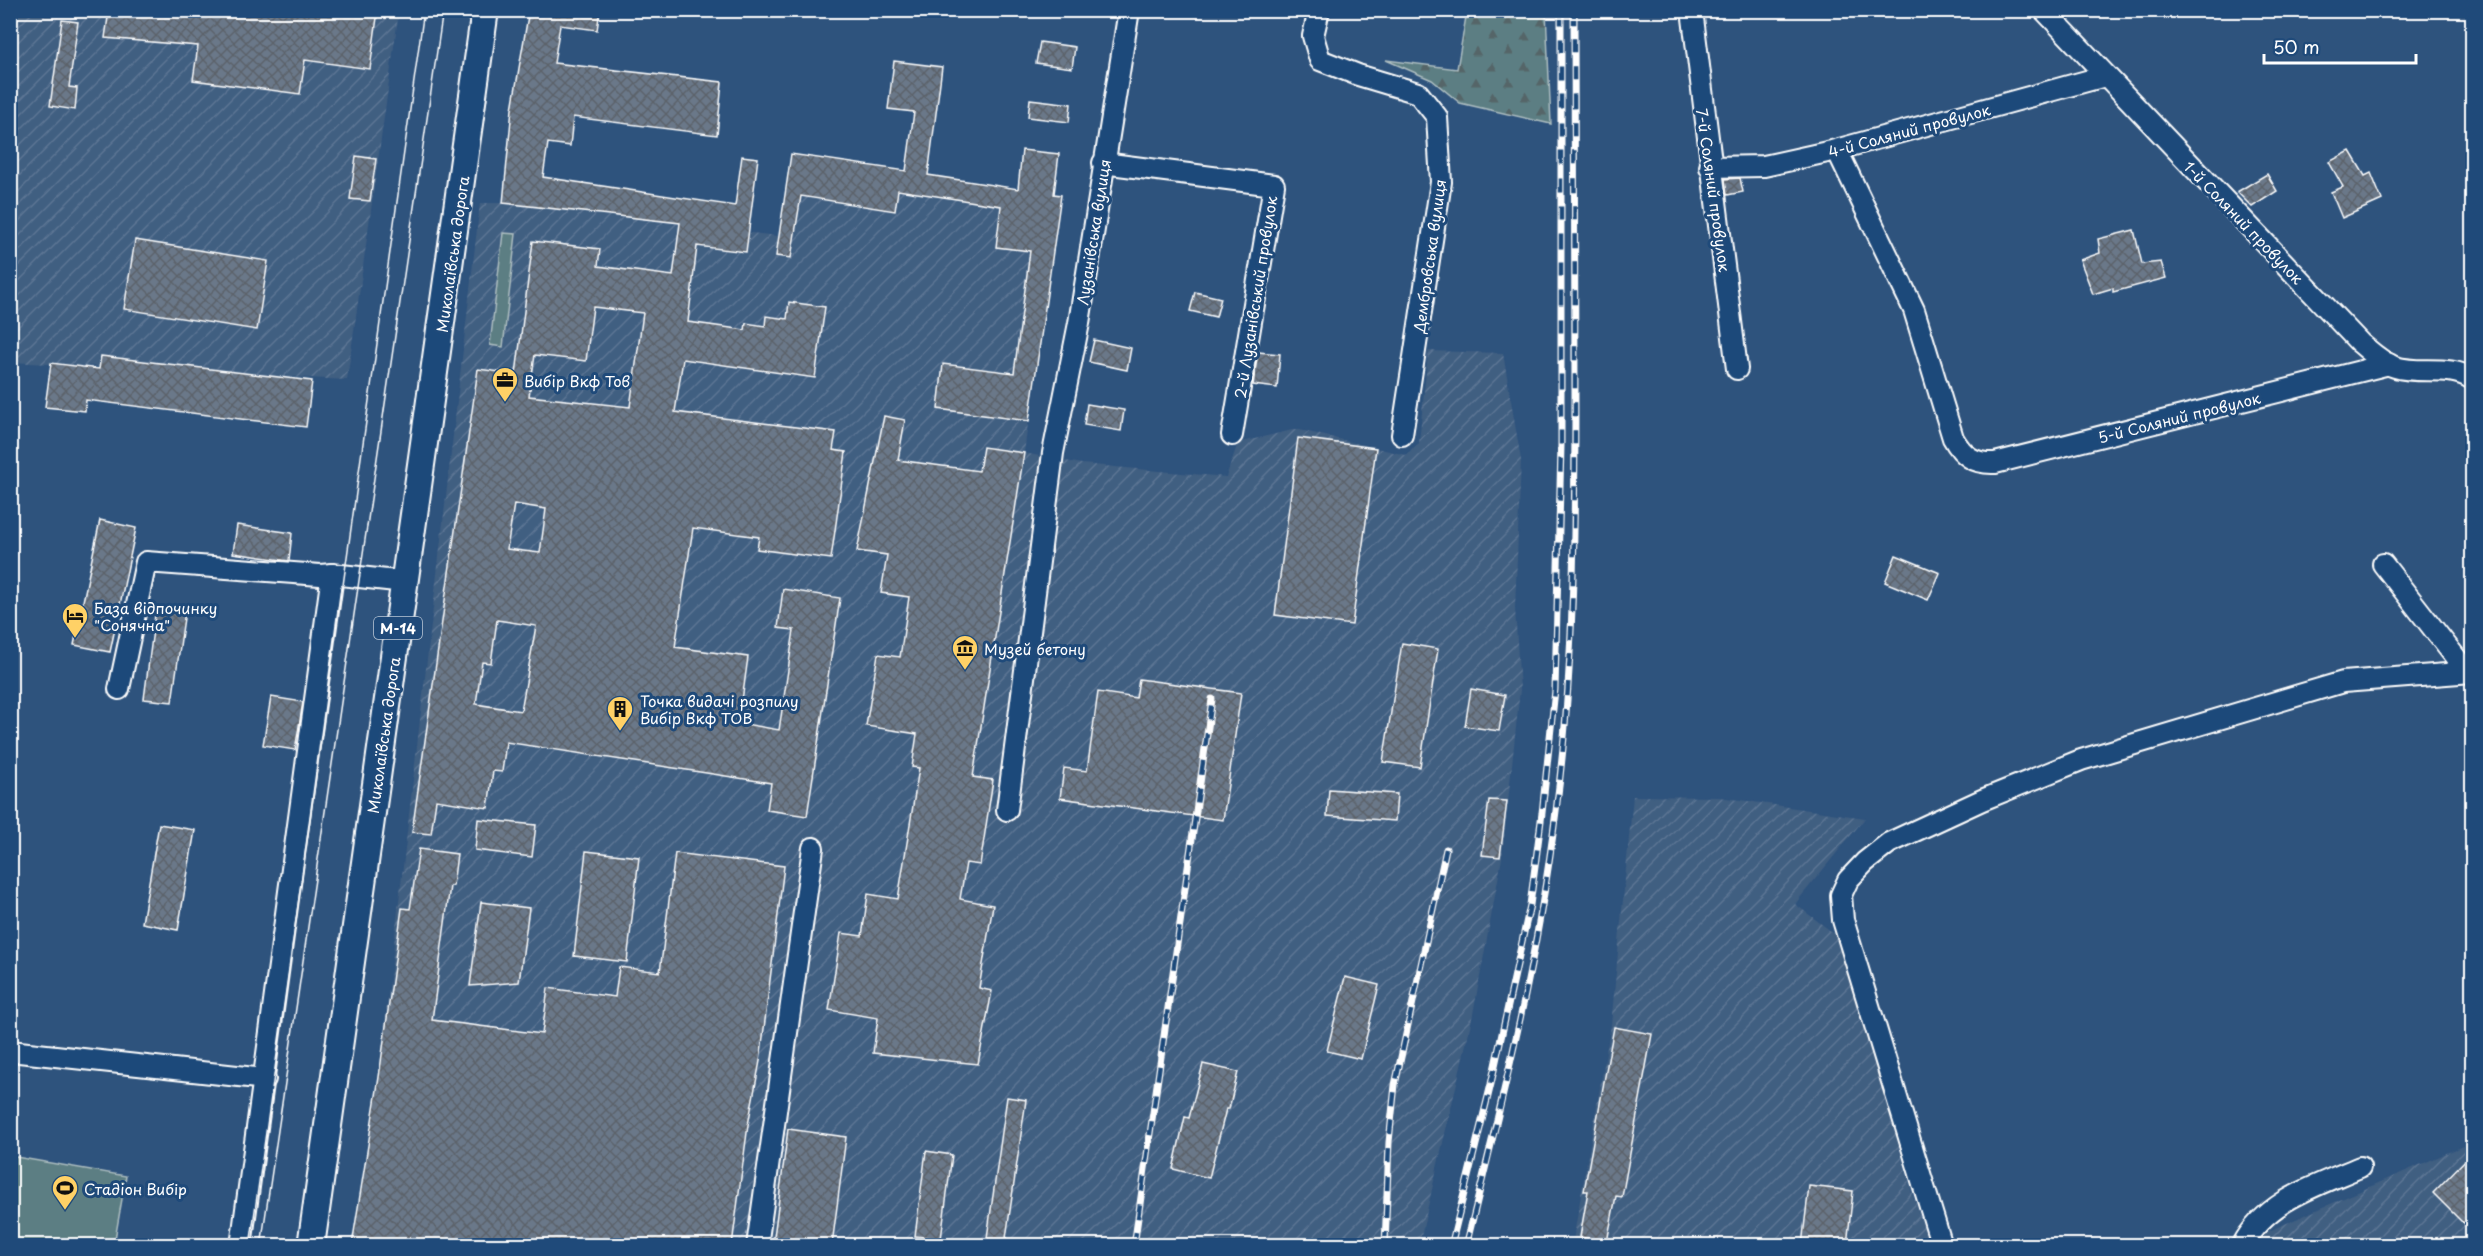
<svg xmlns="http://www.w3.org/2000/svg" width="2483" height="1256" font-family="'Playpen Sans',sans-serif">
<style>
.industrial{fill:url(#industrial-furrows)}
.green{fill:#5c7e83;stroke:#aebec1;stroke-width:1.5}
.forest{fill:url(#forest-firs);stroke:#aebec1;stroke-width:1.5}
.building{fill:url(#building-cross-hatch);stroke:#fff;stroke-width:1.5;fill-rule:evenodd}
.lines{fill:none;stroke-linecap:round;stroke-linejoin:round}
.minor-casing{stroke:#fff;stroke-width:24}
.major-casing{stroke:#fff;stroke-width:30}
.minor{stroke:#1f4a7a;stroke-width:20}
.major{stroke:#1f4a7a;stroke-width:26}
.tram{stroke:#fff;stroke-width:1.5}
.rail-casing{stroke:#fff;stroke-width:7}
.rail{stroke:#1f4a7a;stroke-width:4.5;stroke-dasharray:14;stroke-linecap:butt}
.labels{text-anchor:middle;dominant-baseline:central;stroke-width:6;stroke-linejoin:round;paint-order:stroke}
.shield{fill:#1f4a7a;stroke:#bcc9d7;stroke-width:1.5}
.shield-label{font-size:14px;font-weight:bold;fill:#fff}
.street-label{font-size:15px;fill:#fff;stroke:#1f4a7a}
.poi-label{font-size:15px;fill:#fff;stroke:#1f4a7a;text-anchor:start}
</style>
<defs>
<pattern id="industrial-furrows" width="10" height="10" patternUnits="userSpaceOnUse" patternTransform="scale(1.5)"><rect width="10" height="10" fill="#405e81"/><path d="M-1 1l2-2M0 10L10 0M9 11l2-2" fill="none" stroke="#5d7694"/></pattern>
<pattern id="forest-firs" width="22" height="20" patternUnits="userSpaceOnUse" patternTransform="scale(1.5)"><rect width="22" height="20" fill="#5c7e83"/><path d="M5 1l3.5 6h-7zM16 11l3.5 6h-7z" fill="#546568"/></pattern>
<pattern id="building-cross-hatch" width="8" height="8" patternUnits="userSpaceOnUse" patternTransform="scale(1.5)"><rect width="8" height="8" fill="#6a7889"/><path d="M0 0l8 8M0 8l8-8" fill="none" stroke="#5b626a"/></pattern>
</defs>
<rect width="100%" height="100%" fill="#2e537d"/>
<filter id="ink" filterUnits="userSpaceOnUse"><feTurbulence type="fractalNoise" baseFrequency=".0167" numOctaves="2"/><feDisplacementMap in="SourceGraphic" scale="12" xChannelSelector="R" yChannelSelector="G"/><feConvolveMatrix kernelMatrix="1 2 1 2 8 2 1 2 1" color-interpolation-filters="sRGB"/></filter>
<g filter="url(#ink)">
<g class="industrial">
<polygon points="10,11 399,11 347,380 11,362"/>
<polygon points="804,175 1057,214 1024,453 1082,464 1226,477 1238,443 1296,429 1406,455 1419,443 1428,351 1503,353 1521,460 1515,608 1520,690 1502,858 1473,1014 1419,1245 359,1246 480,203 503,203 794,238"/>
<polygon points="1633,796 1719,797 1865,818 1795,904 1840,938 1912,1193 1930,1245 1572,1246 1611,1025"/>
<polygon points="2472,1142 2472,1245 2263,1246 2264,1233"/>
</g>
<g class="green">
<polygon points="503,233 516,234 503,347 490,345"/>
<polygon points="10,1156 126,1176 114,1245 11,1245"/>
</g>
<polygon class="forest" points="1467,11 1546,11 1551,124 1460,103 1432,80 1386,60 1457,69"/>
<g class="building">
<polygon points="109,10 378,10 370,69 305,60 300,94 193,80 198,46 105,38"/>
<path d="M529,10H600L597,30L560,25L554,63L722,82L717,135L573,117L570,146L548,143L543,177L735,206L742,156L758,158L746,252L697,246L688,322L745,330L746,323L765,326L766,316L787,319L789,302L825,307L815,378L683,359L675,412L836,432L833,450L846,452L831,559L757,549L759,537L693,528L675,647L748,657L739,723L779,730L794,630L778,628L783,589L840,598L807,816L767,810L771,783L506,742L502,772L493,771L488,808L436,800L431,834L412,832L478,369L516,374L533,241L600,249L598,266L673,276L680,223L503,203L512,109ZM593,307L643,313L630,407L529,396L535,355L586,361ZM514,504L546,509L540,553L507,549ZM497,620L536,626L521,711L476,704L482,662L491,663Z"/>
<polygon points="62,20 78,22 69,87 77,88 75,110 50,106"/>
<polygon points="1040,42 1075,47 1072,68 1036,63"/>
<polygon points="894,61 942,67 928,175 1018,189 1022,150 1059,154 1054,194 1061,195 1029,421 938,409 943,364 1014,373 1030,251 996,247 1001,206 898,190 895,211 801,196 791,258 776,256 791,154 906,171 914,112 888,109"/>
<polygon points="1030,99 1071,104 1069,122 1028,117"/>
<polygon points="2350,151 2365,176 2371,173 2382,200 2342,218 2331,192 2343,187 2329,162"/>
<polygon points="356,156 376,159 370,201 350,199"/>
<polygon points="2267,174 2277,191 2252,207 2237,192"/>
<polygon points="1740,178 1743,192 1727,195 1725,179"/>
<polygon points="2134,230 2142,264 2161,262 2166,278 2113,292 2113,288 2093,294 2080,260 2100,253 2098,239"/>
<polygon points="135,240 268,261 257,330 124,309"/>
<polygon points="1195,292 1221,298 1216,317 1190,311"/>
<polygon points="1094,340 1131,348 1127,370 1089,362"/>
<polygon points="1258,352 1280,354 1277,388 1253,385"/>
<polygon points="101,356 312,381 306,427 86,400 85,411 45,407 51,363 99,369"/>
<polygon points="1087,404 1124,410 1121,431 1084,425"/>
<polygon points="884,416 905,420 898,460 979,471 983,447 1024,453 973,777 993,780 980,865 966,863 960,899 993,905 979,988 992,991 978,1064 873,1053 878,1018 829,1010 841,933 862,936 868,894 898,899 919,768 912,767 917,734 866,726 878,654 900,657 909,597 881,593 887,555 857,551"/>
<polygon points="1298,438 1376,448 1352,625 1275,615"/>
<polygon points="100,520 136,528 110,652 74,645"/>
<polygon points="237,525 292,533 289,561 233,553"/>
<polygon points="1896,555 1940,573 1928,600 1885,582"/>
<polygon points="156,607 185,611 172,702 144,699"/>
<polygon points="1402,643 1438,649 1420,767 1383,762"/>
<polygon points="1139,679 1241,693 1223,820 1060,798 1064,768 1087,771 1098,692 1136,698"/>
<polygon points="1471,689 1505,695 1499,731 1465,726"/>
<polygon points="271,697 303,702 295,750 263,745"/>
<polygon points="1329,789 1397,794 1395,821 1327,816"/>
<polygon points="1489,800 1507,801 1500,857 1482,855"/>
<polygon points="478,819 536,825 532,857 475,850"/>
<polygon points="159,824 195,830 178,930 142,923"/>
<polygon points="419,849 457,854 453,886 450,886 432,1020 542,1034 548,988 615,997 619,967 660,972 675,853 784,866 760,1061 748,1125 732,1245 352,1245 379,1077 402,908 410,909"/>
<polygon points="586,851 639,857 627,962 574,956"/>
<polygon points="481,902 529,908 519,982 470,986"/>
<polygon points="1345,977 1379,985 1361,1059 1327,1051"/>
<polygon points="1614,1027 1652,1034 1622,1197 1616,1196 1607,1242 1580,1237 1588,1191 1584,1191"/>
<polygon points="1203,1064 1238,1072 1229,1109 1226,1109 1209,1178 1173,1169 1185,1117 1189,1118"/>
<polygon points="1007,1097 1026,1100 1005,1245 986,1245"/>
<polygon points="788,1129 846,1137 832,1245 773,1245"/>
<polygon points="926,1151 952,1155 941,1239 915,1236"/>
<polygon points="2472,1153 2472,1232 2433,1193"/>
<polygon points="1809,1186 1853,1191 1847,1245 1802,1245"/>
</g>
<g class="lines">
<g class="minor-casing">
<g id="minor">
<polyline points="1319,10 1313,36 1320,60 1358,75 1418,93 1437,117 1441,182 1402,435"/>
<polyline points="1692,10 1737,369"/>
<path d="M2044,10L2360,343C2370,351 2382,363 2395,367C2420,375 2449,364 2472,379"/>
<path d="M1837,150L1914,310L1953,438C1963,456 1974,464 1995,463L2389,364"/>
<polyline points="1103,163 1274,185 1232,435"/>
<polyline points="1710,167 1764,166 1832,151 2105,76"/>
<polyline points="2383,564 2467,672"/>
<polyline points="119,689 146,562 320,575 332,574 405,582"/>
<polyline points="1007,810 1053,453 1079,323 1129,10"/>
<polyline points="10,1051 265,1079"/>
<polyline points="241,1246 332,574"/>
<polyline points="757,1246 813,848"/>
<polyline points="1942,1246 1843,920 1841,895 1848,880 1865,862 1889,843 1982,800 2081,760 2343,682 2472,672"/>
<path d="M2242,1246C2266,1200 2316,1186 2360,1167"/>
</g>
</g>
<g class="major-casing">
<polyline id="major" points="311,1246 485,10"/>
</g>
<use href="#minor" class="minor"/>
<use href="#major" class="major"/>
<g class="tram">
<polyline points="250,1246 424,10"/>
<polyline points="261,1246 443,10"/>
</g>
<g class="rail-casing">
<g id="rail">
<polyline points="1134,1246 1212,699"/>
<polyline points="1385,1246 1389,1142 1395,1085 1446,849"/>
<polyline points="1451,1246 1491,1084 1530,905 1542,813 1555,690 1561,446 1561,10"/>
<path d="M1466,1246C1502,1102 1538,958 1556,811C1574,672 1575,532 1575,392C1575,265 1574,138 1574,10"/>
</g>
</g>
<use href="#rail" class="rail"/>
</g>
</g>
<defs>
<g id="office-pin" transform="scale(1.35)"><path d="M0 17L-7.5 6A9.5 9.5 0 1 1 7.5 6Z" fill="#ffd166" stroke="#1f4a7a"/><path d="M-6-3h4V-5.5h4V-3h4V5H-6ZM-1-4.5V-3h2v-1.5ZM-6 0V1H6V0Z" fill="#111"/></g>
<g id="hotel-pin" transform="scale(1.35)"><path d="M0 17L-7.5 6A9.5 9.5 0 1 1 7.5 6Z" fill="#ffd166" stroke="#1f4a7a"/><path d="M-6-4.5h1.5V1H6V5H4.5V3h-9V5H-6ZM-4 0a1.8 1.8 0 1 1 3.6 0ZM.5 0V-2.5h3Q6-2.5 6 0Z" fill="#111"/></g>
<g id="museum-pin" transform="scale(1.35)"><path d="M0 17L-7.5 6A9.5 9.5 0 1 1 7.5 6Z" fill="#ffd166" stroke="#1f4a7a"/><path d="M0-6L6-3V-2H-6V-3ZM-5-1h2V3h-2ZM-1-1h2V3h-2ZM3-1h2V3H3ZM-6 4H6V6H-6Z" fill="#111"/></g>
<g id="building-pin" transform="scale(1.35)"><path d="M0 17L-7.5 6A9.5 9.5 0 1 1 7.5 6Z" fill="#ffd166" stroke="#1f4a7a"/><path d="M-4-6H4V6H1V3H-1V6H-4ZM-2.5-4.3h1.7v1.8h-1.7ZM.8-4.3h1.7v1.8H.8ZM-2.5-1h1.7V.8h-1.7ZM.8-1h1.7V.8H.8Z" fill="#111"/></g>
<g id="stadium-pin" transform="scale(1.35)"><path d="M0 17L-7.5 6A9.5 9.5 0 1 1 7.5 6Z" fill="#ffd166" stroke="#1f4a7a"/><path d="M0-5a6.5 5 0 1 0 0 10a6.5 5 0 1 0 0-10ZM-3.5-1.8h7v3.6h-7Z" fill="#111"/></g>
</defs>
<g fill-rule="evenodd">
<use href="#office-pin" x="505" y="380"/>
<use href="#hotel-pin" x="75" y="616"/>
<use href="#museum-pin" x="965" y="648"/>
<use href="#building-pin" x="620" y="709"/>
<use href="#stadium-pin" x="65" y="1188"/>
</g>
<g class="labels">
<rect class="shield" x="374" y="617" width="48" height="22" rx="4.5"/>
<g class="shield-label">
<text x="398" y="628">М-14</text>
</g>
<g class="street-label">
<text transform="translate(1909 130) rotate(-15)">4-й Соляний провулок</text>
<text transform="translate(1714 190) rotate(82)">7-й Соляний провулок</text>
<text transform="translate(2244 222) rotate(46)">1-й Соляний провулок</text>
<text transform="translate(1093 232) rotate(-81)">Лузанівська вулиця</text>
<text transform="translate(452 254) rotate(-82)">Миколаївська дорога</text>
<text transform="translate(1429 256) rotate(-82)">Дембровська вулиця</text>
<text transform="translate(1255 297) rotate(-81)">2-й Лузанівський провулок</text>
<text transform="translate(2179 417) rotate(-14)">5-й Соляний провулок</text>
<text transform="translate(383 735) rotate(-82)">Миколаївська дорога</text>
</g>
<g class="poi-label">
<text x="524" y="380">Вибір Вкф Тов</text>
<text x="94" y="607">База відпочинку<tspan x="94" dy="17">"Сонячна"</tspan></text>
<text x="984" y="648">Музей бетону</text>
<text x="640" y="700">Точка видачі розпилу<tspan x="640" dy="17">Вибір Вкф ТОВ</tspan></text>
<text x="84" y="1188">Стадіон Вибір</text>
</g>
</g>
<rect width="2483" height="1256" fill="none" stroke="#1f4a7a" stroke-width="36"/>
<rect x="18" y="18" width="2447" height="1220" fill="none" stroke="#fff" stroke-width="2" filter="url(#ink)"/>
<path d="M2264 54v9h152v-9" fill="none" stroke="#ffffff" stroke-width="3"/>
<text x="2273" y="54" font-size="18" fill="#ffffff" stroke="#1f4a7a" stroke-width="4.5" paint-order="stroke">50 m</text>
</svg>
